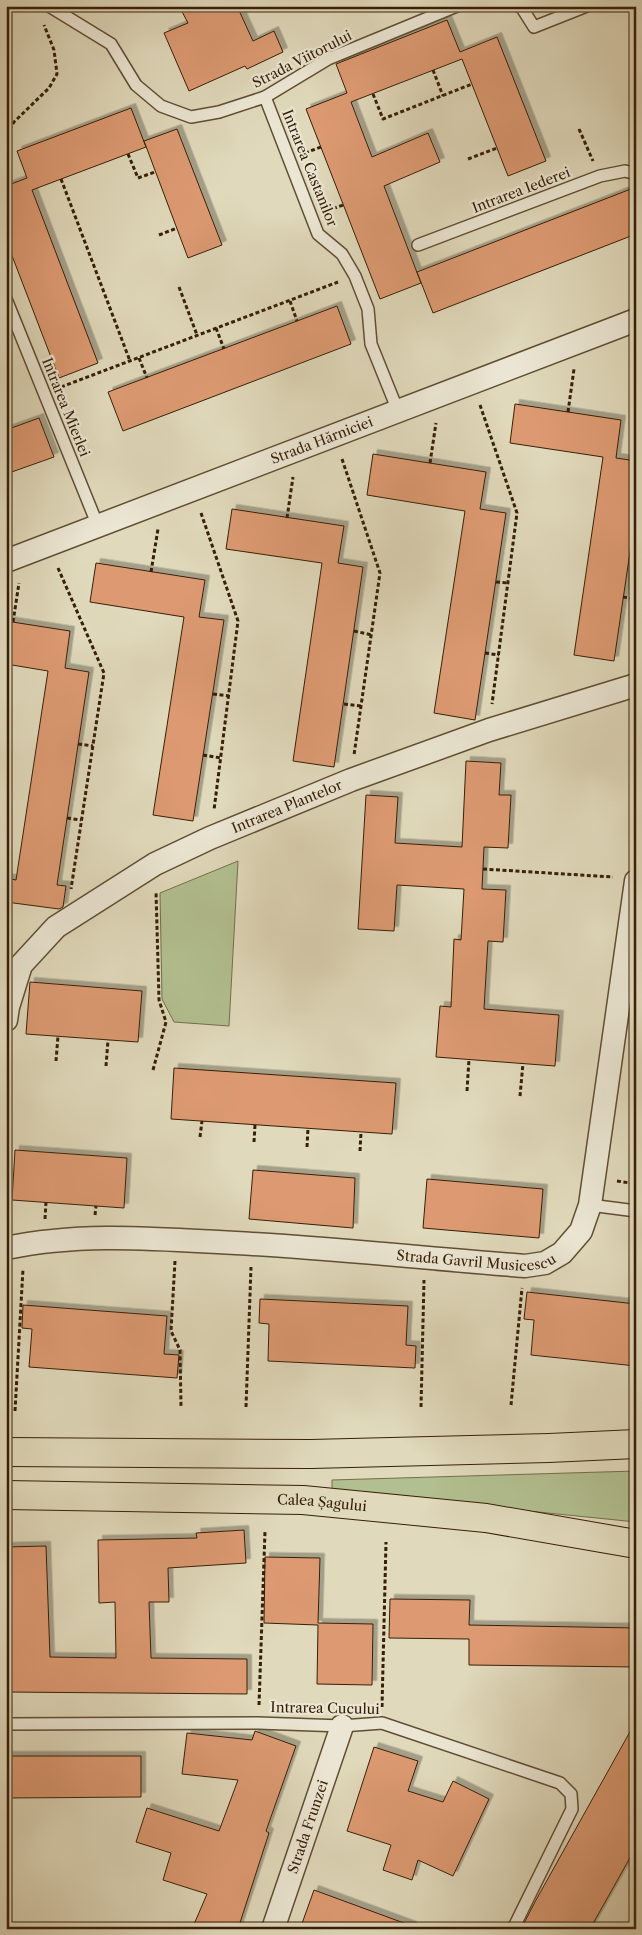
<svg xmlns="http://www.w3.org/2000/svg" width="642" height="1935" font-family="'Libre Caslon Text',serif">
<style>
.green{fill:#b2bf90;stroke:#746f4b}
.building{fill:#dd9a72;stroke:#361f06;filter:url(#shadow)}
.lines{fill:none;stroke-linecap:round;stroke-linejoin:round}
.lane-casing{stroke:#604e33;stroke-width:14}
.street-casing{stroke:#604e33;stroke-width:25}
.primary-casing{stroke:#361f06;stroke-width:30}
.path{stroke:#361f06;stroke-width:3;stroke-dasharray:4 2.5;stroke-linecap:butt}
.lane{stroke:#ebe6d3;stroke-width:11}
.street{stroke:#ebe6d3;stroke-width:22}
.primary{stroke:#e0d9bb;stroke-width:28}
.labels{text-anchor:middle;dominant-baseline:central;stroke-width:4.5;stroke-linejoin:round;paint-order:stroke}
.street-label{font-size:14px;fill:#361f06;stroke:#ebe6d3}
</style>
<defs>
<filter id="shadow"><feDropShadow dx="4.5" dy="-4.5" stdDeviation="0" flood-color="#0004"/></filter>
</defs>
<rect width="100%" height="100%" fill="#e0d9bb"/>
<filter id="stains"><feTurbulence type="fractalNoise" baseFrequency=".004" numOctaves="4"/><feColorMatrix values="0 0 0 0 .2 0 0 0 0 .09 0 0 0 0 .02 0 0 0 .5 -.17"/></filter>
<radialGradient id="worn" r=".72"><stop offset=".6" stop-color="#630" stop-opacity="0"/><stop offset="1" stop-color="#630" stop-opacity=".3"/></radialGradient>
<g class="green">
<polygon points="238,861 229,1026 174,1022 162,999 160,893"/>
<polygon points="636,1471 636,1522 332,1491 332,1480"/>
</g>
<g class="building">
<polygon points="179,6 237,6 253,41 274,31 283,52 247,69 245,66 189,91 164,33 188,23"/>
<polygon points="447,20 460,52 497,37 546,161 508,176 462,59 351,102 372,157 428,133 440,162 384,186 421,283 380,299 306,109 347,93 336,64"/>
<polygon points="131,108 146,147 32,190 98,363 59,378 6,240 6,186 27,178 17,151"/>
<polygon points="177,129 222,245 188,258 144,141"/>
<polygon points="636,187 636,234 433,313 417,272"/>
<polygon points="337,306 351,344 123,431 108,392"/>
<polygon points="515,404 621,420 616,458 636,461 636,511 614,661 574,655 603,457 510,443"/>
<polygon points="39,418 54,457 6,474 6,430"/>
<polygon points="373,454 486,472 480,509 506,513 475,720 434,713 465,511 367,495"/>
<polygon points="232,509 344,526 338,563 363,567 334,767 293,761 322,563 226,549"/>
<polygon points="96,563 205,580 199,617 224,620 193,821 153,815 184,617 90,602"/>
<polygon points="6,621 70,631 65,668 89,672 57,885 66,886 63,907 59,909 6,902 6,878 16,880 48,671 6,664"/>
<polygon points="466,761 501,763 499,795 511,795 508,848 484,847 482,889 506,890 503,942 488,941 484,1009 559,1015 555,1066 436,1057 440,1006 451,1007 454,939 461,940 464,889 397,885 394,931 358,929 366,795 398,797 395,843 462,847"/>
<polygon points="30,982 142,991 138,1042 26,1034"/>
<polygon points="174,1068 396,1083 392,1134 171,1119"/>
<polygon points="15,1150 127,1158 124,1208 12,1200"/>
<polygon points="253,1170 355,1178 353,1228 249,1219"/>
<polygon points="427,1179 543,1189 539,1238 423,1228"/>
<polygon points="527,1292 636,1304 636,1366 531,1355 534,1320 524,1319"/>
<polygon points="260,1299 408,1306 406,1345 416,1346 415,1368 268,1361 269,1324 259,1323"/>
<polygon points="23,1305 167,1316 164,1354 179,1355 177,1378 29,1367 32,1329 22,1328"/>
<polygon points="244,1530 246,1563 168,1568 169,1602 149,1602 151,1658 247,1659 247,1694 6,1692 6,1547 46,1546 50,1657 116,1658 115,1602 99,1603 98,1540 197,1538 196,1533"/>
<polygon points="265,1557 320,1558 318,1623 373,1624 372,1685 317,1684 318,1625 264,1623"/>
<polygon points="390,1599 470,1600 469,1625 636,1628 636,1667 469,1665 469,1639 389,1638"/>
<polygon points="636,1721 636,1847 590,1929 521,1929 536,1900"/>
<polygon points="255,1731 296,1746 266,1831 269,1833 238,1929 192,1929 207,1894 163,1880 171,1853 136,1842 147,1808 219,1831 238,1780 182,1774 187,1733 252,1740"/>
<polygon points="374,1747 418,1761 408,1791 443,1802 453,1781 489,1799 453,1876 418,1860 412,1880 383,1870 391,1845 347,1831"/>
<polygon points="6,1756 141,1756 141,1797 6,1798"/>
<polygon points="314,1890 412,1926 412,1929 300,1929"/>
</g>
<g class="lines">
<g class="lane-casing">
<g id="lane">
<polyline points="49,6 111,44 136,85 161,106 191,117 219,112 265,97 328,59 457,6"/>
<polyline points="518,6 522,8 534,27 587,6"/>
<polyline points="265,97 318,234 342,254 355,276 368,309 371,344 398,411"/>
<polyline points="418,245 600,176 625,171 636,174"/>
<polyline points="6,299 98,526"/>
<polyline points="590,1205 636,1211"/>
<polyline points="6,1724 258,1723 342,1726 382,1723 560,1783 571,1794 572,1809 513,1929"/>
</g>
</g>
<g class="street-casing">
<g id="street">
<path id="s1" d="M6,561L636,320"/>
<path id="s2" d="M6,1020L8,1007L21,965L56,927L155,864L210,838L351,780L489,730L636,685"/>
<path id="s3" d="M6,1248C76,1233 147,1238 218,1242C320,1247 422,1258 525,1266L545,1263L562,1253L581,1231L590,1205L636,881"/>
<path id="s4" d="M273,1929L342,1726"/>
</g>
</g>
<g class="primary-casing">
<g id="primary">
<polyline points="6,1452 311,1454 549,1448 636,1444"/>
<path id="s5" d="M6,1495L303,1500L486,1518L636,1544"/>
</g>
</g>
<g class="path">
<polyline points="433,70 443,96"/>
<polyline points="373,94 383,119 472,84"/>
<polyline points="579,129 593,161"/>
<polyline points="6,135 14,122 49,88 57,74 54,50 44,25"/>
<polyline points="305,153 321,147"/>
<polyline points="128,154 138,178 155,172"/>
<polyline points="468,159 497,148"/>
<polyline points="61,179 130,361"/>
<polyline points="327,211 343,205"/>
<polyline points="159,235 177,228"/>
<polyline points="179,287 197,335"/>
<polyline points="290,301 297,321"/>
<polyline points="216,328 224,349"/>
<polyline points="139,358 147,378"/>
<polyline points="61,387 338,282"/>
<polyline points="480,405 517,513 492,704"/>
<polyline points="568,412 574,369"/>
<polyline points="342,459 380,573 354,755"/>
<polyline points="430,463 436,423"/>
<polyline points="201,513 238,621 214,810"/>
<polyline points="287,518 293,477"/>
<polyline points="634,526 636,526"/>
<polyline points="58,568 104,673 71,889"/>
<polyline points="151,572 158,529"/>
<polyline points="496,582 508,583"/>
<polyline points="623,597 636,599"/>
<polyline points="13,622 19,583"/>
<polyline points="354,631 372,635"/>
<polyline points="485,653 499,655"/>
<polyline points="213,694 229,696"/>
<polyline points="344,704 361,706"/>
<polyline points="78,744 93,746"/>
<polyline points="203,755 221,758"/>
<polyline points="67,818 81,820"/>
<polyline points="483,869 613,877"/>
<polyline points="56,1061 58,1036"/>
<polyline points="106,1066 108,1040"/>
<polyline points="153,1070 166,1022 159,1000 156,891"/>
<polyline points="467,1091 469,1059"/>
<polyline points="520,1096 523,1063"/>
<polyline points="200,1137 202,1121"/>
<polyline points="254,1142 255,1125"/>
<polyline points="307,1147 308,1128"/>
<polyline points="360,1151 361,1132"/>
<polyline points="617,1181 636,1184"/>
<polyline points="95,1215 96,1206"/>
<polyline points="45,1219 46,1202"/>
<polyline points="175,1261 171,1331 180,1350 181,1406"/>
<polyline points="511,1405 522,1288"/>
<polyline points="246,1407 251,1267"/>
<polyline points="421,1407 424,1280"/>
<polyline points="15,1411 23,1269"/>
<polyline points="635,1690 636,1691"/>
<polyline points="259,1705 265,1531"/>
<polyline points="382,1707 386,1542"/>
</g>
<use href="#lane" class="lane"/>
<use href="#street" class="street"/>
<use href="#primary" class="primary"/>
</g>
<g class="labels">
<g class="street-label">
<text transform="translate(302 59) rotate(-27)">Strada Viitorului</text>
<text transform="translate(310 168) rotate(68)">Intrarea Castanilor</text>
<text transform="translate(521 190) rotate(-21)">Intrarea Iederei</text>
<text transform="translate(66 407) rotate(68)">Intrarea Mierlei</text>
<text stroke="none"><textPath href="#s1" startOffset="338">Strada Hărniciei</textPath></text>
<text stroke="none"><textPath href="#s2" startOffset="370">Intrarea Plantelor</textPath></text>
<text stroke="none"><textPath href="#s3" startOffset="472">Strada Gavril Musicescu</textPath></text>
<text stroke="none"><textPath href="#s5" startOffset="316">Calea Șagului</textPath></text>
<text transform="translate(325 1708) rotate(1)">Intrarea Cucului</text>
<text stroke="none"><textPath href="#s4" startOffset="108">Strada Frunzei</textPath></text>
</g>
</g>
<rect width="642" height="1935" fill="none" stroke="#e0d9bb" stroke-width="25"/>
<rect x="8" y="8" width="627" height="1920" fill="none" stroke="#361f06" stroke-width="2.5"/>
<rect x="12" y="12" width="617" height="1910" fill="none" stroke="#361f06"/>
<rect width="100%" height="100%" filter="url(#stains)"/>
<rect width="100%" height="100%" fill="url(#worn)"/>
</svg>
